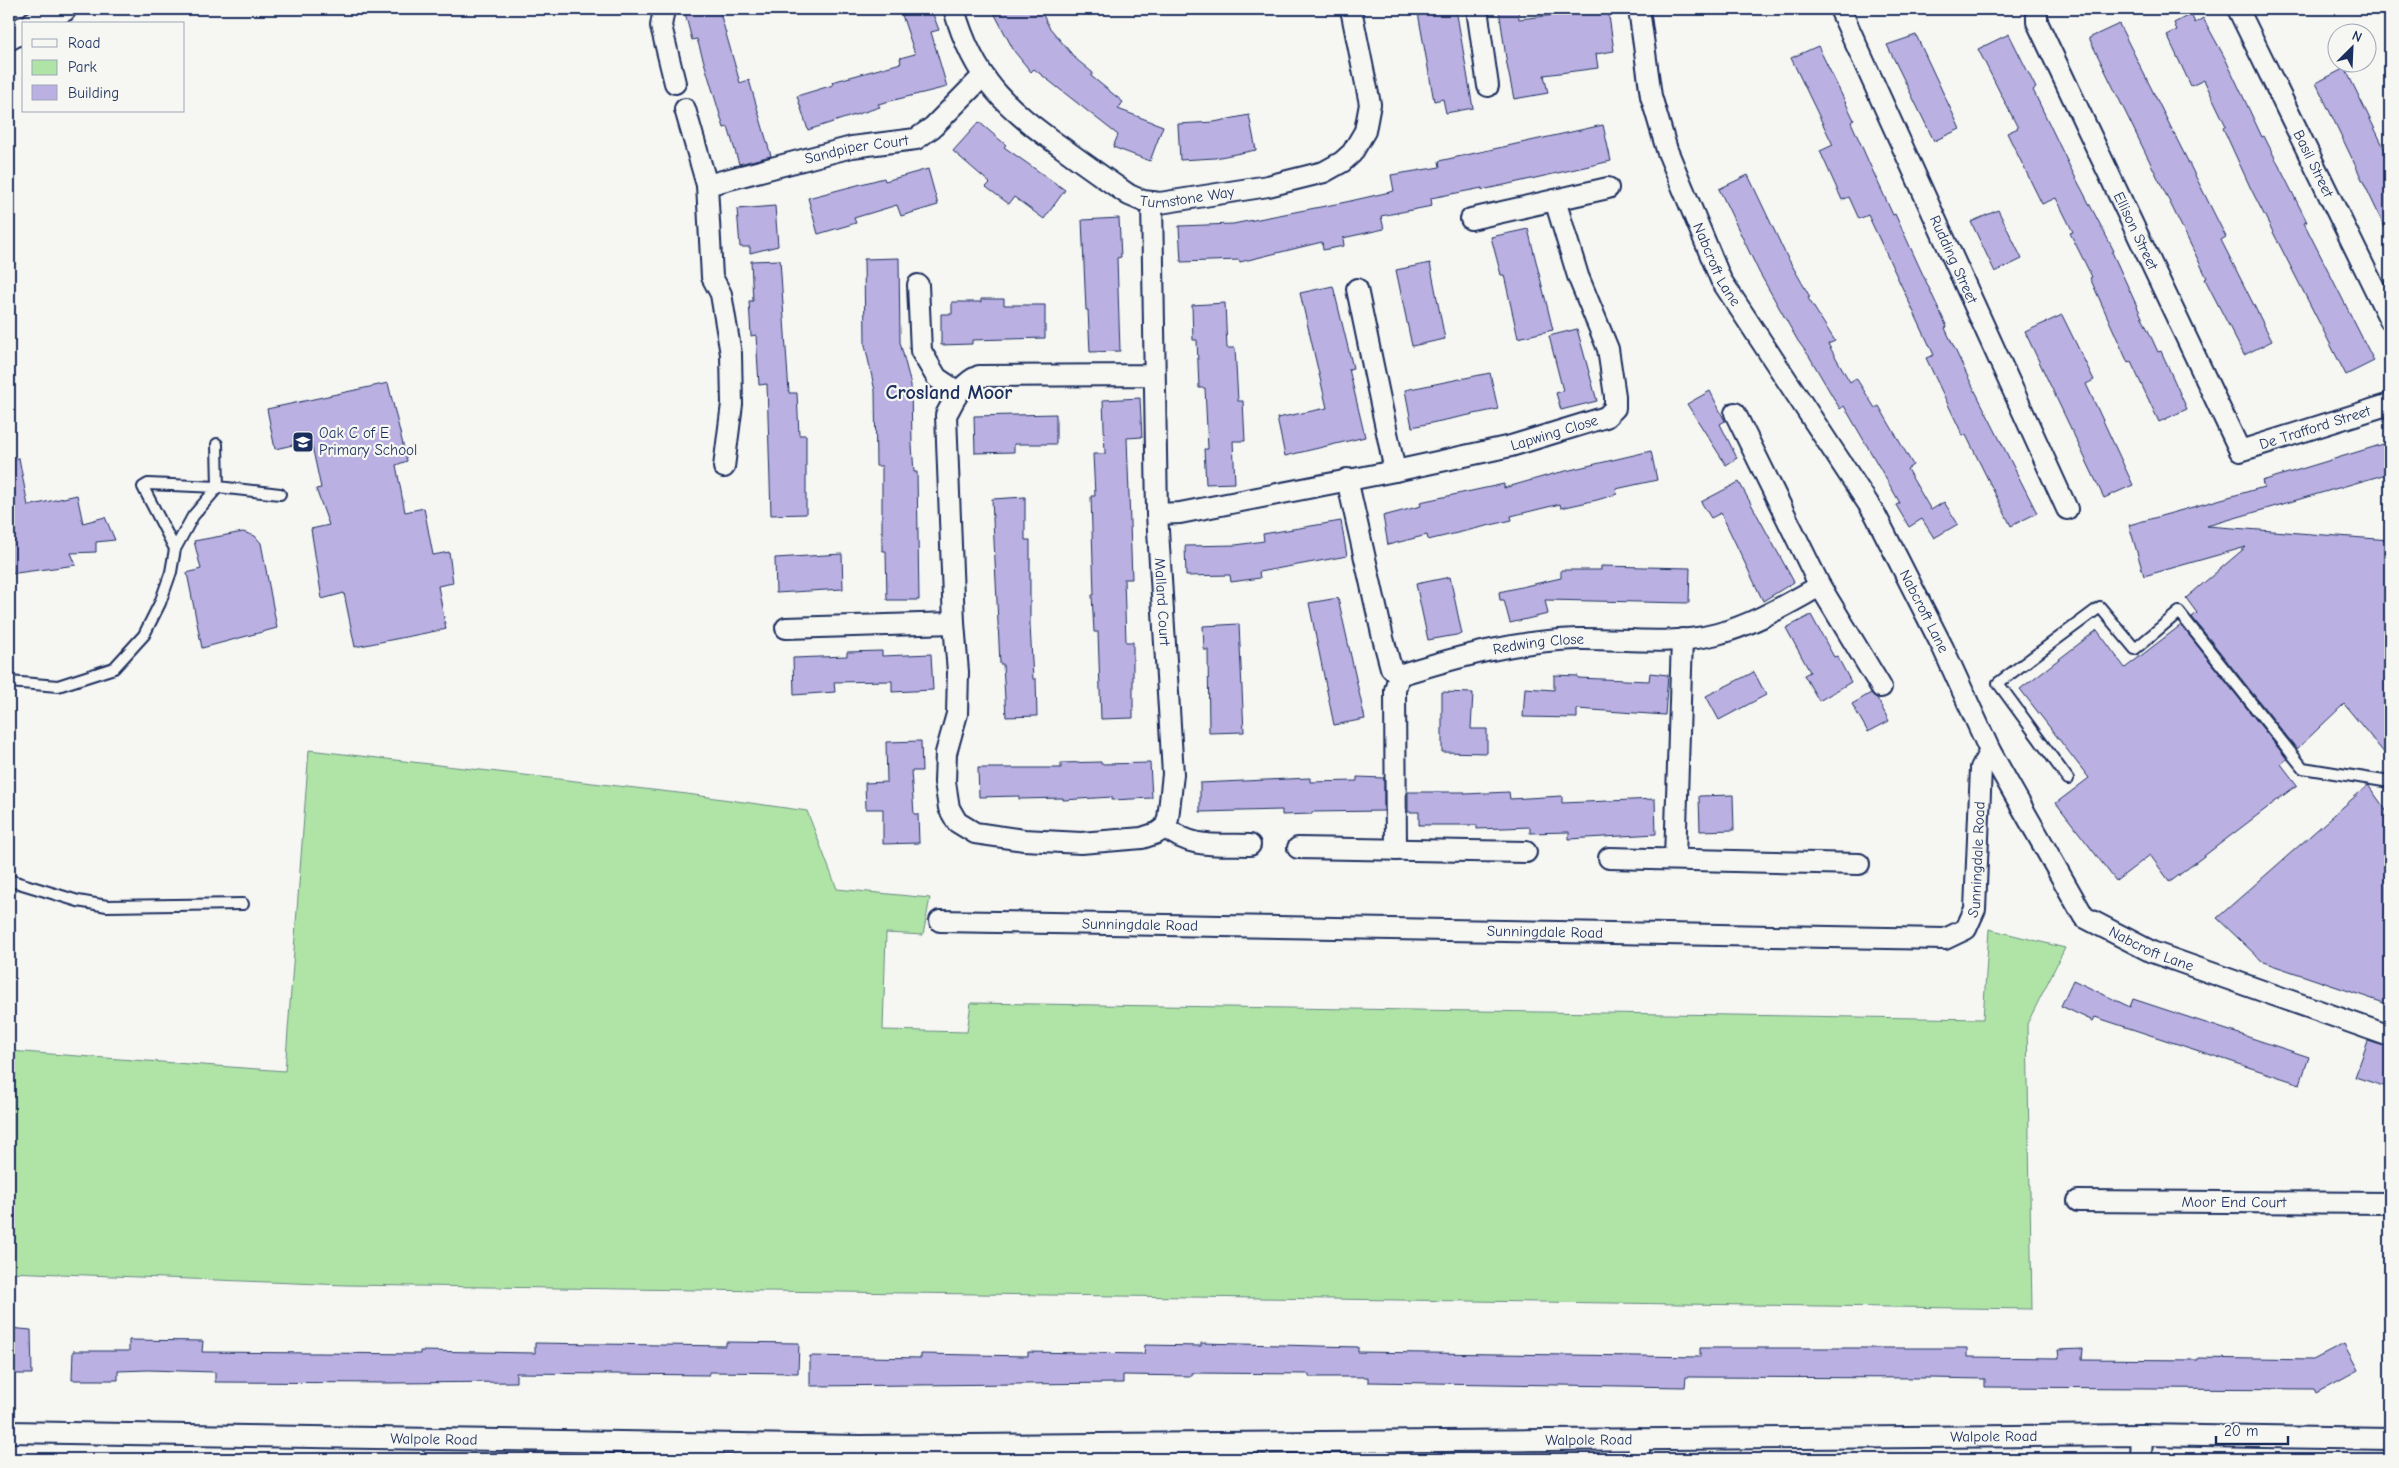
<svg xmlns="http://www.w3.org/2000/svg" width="2399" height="1468" font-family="'Comic Neue',sans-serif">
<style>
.green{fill:#b0e4a6;stroke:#668a82}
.building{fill:#bab0e2;stroke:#1b2f5e}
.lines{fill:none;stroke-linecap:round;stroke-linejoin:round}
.service-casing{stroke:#1b2f5e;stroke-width:14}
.minor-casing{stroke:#1b2f5e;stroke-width:24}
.tertiary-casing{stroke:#1b2f5e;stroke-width:29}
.service{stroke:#f6f6f2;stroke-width:10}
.minor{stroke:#f6f6f2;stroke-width:20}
.tertiary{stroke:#f6f6f2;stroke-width:25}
.labels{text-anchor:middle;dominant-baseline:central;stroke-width:4.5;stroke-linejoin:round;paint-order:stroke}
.street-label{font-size:15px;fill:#1b2f5e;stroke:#f6f6f2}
.poi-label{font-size:15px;fill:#1b2f5e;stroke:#f6f6f2;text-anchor:start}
.district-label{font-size:20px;font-weight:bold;fill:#1b2f5e;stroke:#f6f6f2}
</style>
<rect width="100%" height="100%" fill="#f6f6f2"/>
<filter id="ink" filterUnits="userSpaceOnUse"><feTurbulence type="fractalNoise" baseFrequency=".02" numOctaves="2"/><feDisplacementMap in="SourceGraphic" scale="10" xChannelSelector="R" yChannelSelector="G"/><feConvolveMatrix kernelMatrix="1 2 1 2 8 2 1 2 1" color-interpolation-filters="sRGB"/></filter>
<g filter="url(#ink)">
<polygon class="green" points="309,750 687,794 807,811 837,889 930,898 923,935 886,933 883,1030 967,1032 971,1003 1983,1019 1989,929 2065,948 2027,1024 2032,1309 346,1285 9,1272 9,1051 285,1071"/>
<g class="building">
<polygon points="684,9 719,9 740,83 749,80 771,156 739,164 728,127 724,128 697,39 692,40"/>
<polygon points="900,9 931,9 939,30 931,32 947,87 878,104 880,107 808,130 797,96 833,85 832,82 901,63 900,58 915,54"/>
<polygon points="992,9 1040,9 1049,27 1076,59 1093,73 1091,76 1123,102 1118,109 1163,126 1150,161 1113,147 1118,135 1034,69 1031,72 1014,51"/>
<polygon points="1445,9 1456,9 1473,108 1446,113 1443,99 1434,101 1418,13"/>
<polygon points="1499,9 1518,9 1519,19 1608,9 1614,51 1596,54 1598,68 1544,75 1548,93 1514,99 1507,65"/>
<polygon points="2191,14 2195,23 2203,18 2225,58 2262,137 2264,136 2307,222 2304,223 2374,361 2346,375 2251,189 2223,128 2226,126 2204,80 2191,86 2167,35 2177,30 2174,23"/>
<polygon points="2119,24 2226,237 2221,240 2272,341 2244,355 2210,289 2205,279 2207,278 2089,38"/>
<polygon points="2009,34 2036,88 2033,90 2070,167 2114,251 2112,252 2158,352 2161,351 2187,409 2159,422 2131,362 2128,363 2090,278 2092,277 2070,233 2073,232 2056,198 2042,204 2007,133 2018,128 1978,49"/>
<polygon points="1916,35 1960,129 1934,141 1887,45"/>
<polygon points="1818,46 1854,120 1851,122 1870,165 1893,215 1895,214 1947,327 1945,328 1967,375 2037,513 2011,526 1966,435 1963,436 1926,358 1934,355 1868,215 1859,219 1849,197 1842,200 1820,151 1833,145 1791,58"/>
<polygon points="2345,68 2390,160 2390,238 2316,83"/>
<polygon points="1249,115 1256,150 1215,158 1180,160 1178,124 1214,122"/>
<polygon points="979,122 1006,145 1004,147 1065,190 1044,219 1014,197 1009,204 986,187 990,183 953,151"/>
<polygon points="1603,125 1611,161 1482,190 1482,188 1431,198 1432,206 1381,216 1384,229 1343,238 1344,246 1323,250 1322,242 1240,262 1239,260 1181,262 1179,226 1233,224 1346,202 1394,191 1391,175 1440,167 1439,161"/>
<polygon points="928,169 938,205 901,216 897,205 854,218 856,223 818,234 808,198 884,178 885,181"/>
<polygon points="1748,175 1785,253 1810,297 1808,298 1835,341 1828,344 1850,382 1856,378 1875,408 1879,406 1913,465 1907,469 1931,510 1944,502 1958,524 1934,538 1922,519 1909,527 1896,505 1900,503 1844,406 1840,409 1809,356 1798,341 1759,272 1719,189"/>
<polygon points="775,206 778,246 750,253 750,247 740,247 737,209"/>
<polygon points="1998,210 2022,259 1995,272 1971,222"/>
<polygon points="1119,218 1121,257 1117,258 1120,351 1090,352 1088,310 1086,310 1082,220"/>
<polygon points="1528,229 1553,330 1518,338 1504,275 1501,275 1491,237"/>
<polygon points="899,258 900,342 911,385 912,445 914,472 917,472 919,600 887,600 886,551 882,551 882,466 876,466 875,391 865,345 864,259"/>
<polygon points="780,260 789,393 797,393 799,435 806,435 806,514 771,515 767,384 759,385 756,335 751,336 749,301 753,301 751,261"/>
<polygon points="1430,263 1445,339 1412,346 1396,270"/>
<polygon points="1333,286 1353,368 1349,369 1365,437 1285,456 1277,418 1327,408 1300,293"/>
<polygon points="981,299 1004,299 1004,305 1045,305 1045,338 972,340 972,344 941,345 941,314 952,314 952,302 981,302"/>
<polygon points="1225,303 1227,348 1235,348 1238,401 1243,401 1245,441 1233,441 1235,483 1206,484 1204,449 1208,449 1205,388 1199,388 1197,340 1193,340 1192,305"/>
<polygon points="2062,315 2094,380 2086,384 2133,485 2104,498 2025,332"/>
<polygon points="1577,329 1597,401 1561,410 1556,393 1563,391 1549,336"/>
<polygon points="1490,373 1498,409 1412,427 1405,390"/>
<polygon points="388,383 407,461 396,465 405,512 424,508 433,555 449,552 453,583 438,586 446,629 355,647 344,593 322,599 311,529 329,525 316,489 321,488 311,441 275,449 267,409"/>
<polygon points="1710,391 1725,421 1720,424 1737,458 1726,465 1687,404"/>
<polygon points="1140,398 1142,437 1127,438 1132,579 1124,579 1126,642 1133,642 1133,718 1101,719 1098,632 1094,632 1092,595 1094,595 1091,496 1095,496 1093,454 1105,454 1103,400"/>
<polygon points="1056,414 1056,444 1014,444 1014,452 975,453 974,416"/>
<polygon points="2390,442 2390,473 2207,526 2390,540 2390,760 2344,704 2297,749 2192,617 2197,613 2186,598 2246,547 2144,576 2129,525 2264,487 2262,481"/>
<polygon points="1651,451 1657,480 1616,489 1617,494 1597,500 1561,508 1560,504 1511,516 1512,520 1474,529 1428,540 1427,535 1388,545 1383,516 1421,506 1420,502 1504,484 1504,488 1553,474"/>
<polygon points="19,458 28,506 77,495 83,523 105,517 115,540 96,542 96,552 71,553 76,565 9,574 9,459"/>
<polygon points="1739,482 1794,582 1763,601 1721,513 1711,518 1701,502"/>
<polygon points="1025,497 1025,540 1030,540 1030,625 1033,679 1036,679 1037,716 1006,717 1003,664 1000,664 992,499"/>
<polygon points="1341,521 1347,556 1259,572 1260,578 1231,582 1230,575 1186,576 1185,546 1236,545 1264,541 1263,534"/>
<polygon points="243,532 255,536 261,543 277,628 202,648 187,573 201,569 194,541"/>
<polygon points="842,554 843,589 776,593 775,558"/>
<polygon points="1601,566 1690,568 1689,603 1545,600 1548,614 1510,623 1504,600 1500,600 1499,592 1561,578 1561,570 1601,570"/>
<polygon points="1450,577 1462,634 1428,640 1416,584"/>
<polygon points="1338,598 1365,719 1334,725 1309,603"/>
<polygon points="1811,615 1834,657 1837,656 1851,682 1819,701 1804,675 1810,672 1786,628"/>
<polygon points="1239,624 1244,732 1209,733 1208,650 1204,650 1203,626"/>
<polygon points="2181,625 2287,759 2281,764 2297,785 2170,882 2150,855 2116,881 2056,803 2089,778 2020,689 2097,630 2125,668"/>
<polygon points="882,651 882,656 931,654 933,690 892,692 892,681 834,682 835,692 794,695 793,658 847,656 847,652"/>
<polygon points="1754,672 1766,695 1719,720 1706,696"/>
<polygon points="1650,673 1668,675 1665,715 1577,709 1577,718 1523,717 1525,688 1554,690 1554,675 1578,676 1578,678 1649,681"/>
<polygon points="1442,692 1473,693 1471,729 1487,729 1487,753 1442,752"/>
<polygon points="1871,693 1877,698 1889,721 1868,732 1852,704"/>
<polygon points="921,741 922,771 911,771 914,814 918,814 919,843 883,844 883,809 866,809 865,783 887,782 886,742"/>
<polygon points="1101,762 1101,764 1150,763 1152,798 1112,800 1112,797 1063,800 1063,798 1019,799 1019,796 979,797 978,768 1061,768 1061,763"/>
<polygon points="1357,777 1384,778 1384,811 1312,812 1312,814 1282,815 1282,810 1200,812 1200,783 1310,778 1310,782 1357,781"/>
<polygon points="2368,785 2390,816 2390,1005 2263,962 2217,918"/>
<polygon points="1408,792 1465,792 1465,794 1509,792 1510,799 1562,796 1562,803 1655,799 1656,834 1569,839 1569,832 1530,833 1530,827 1477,829 1477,825 1419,825 1419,812 1408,812"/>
<polygon points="1733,795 1734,830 1700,831 1699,796"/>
<polygon points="2073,980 2130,1007 2133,999 2309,1057 2300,1084 2095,1017 2093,1021 2061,1006"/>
<polygon points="2368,1041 2390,1048 2390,1088 2355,1077"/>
<polygon points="9,1328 31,1330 32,1374 9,1374"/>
<polygon points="129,1340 203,1341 202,1352 318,1353 420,1354 420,1351 535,1353 535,1343 726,1346 726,1342 799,1343 798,1373 709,1372 709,1375 516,1373 516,1382 391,1383 215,1382 215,1372 148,1370 118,1371 118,1380 72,1380 73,1351 129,1351"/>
<polygon points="1201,1343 1358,1347 1358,1352 1638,1356 1700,1357 1700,1348 1967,1348 1967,1357 2059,1358 2058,1350 2083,1349 2082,1359 2198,1360 2198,1358 2313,1360 2344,1344 2358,1370 2316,1393 2314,1389 1985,1387 1985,1379 1930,1378 1686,1377 1685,1387 1368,1382 1368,1377 1309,1377 1309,1374 1192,1373 1192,1376 1123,1375 1123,1383 810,1386 810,1356 921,1358 921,1354 1028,1356 1028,1352 1144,1354 1145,1345 1201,1346"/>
</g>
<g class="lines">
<g class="service-casing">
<g id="service">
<polyline points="217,444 218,487 280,494"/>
<polyline points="9,682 58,686 114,668 144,635 160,603 171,572 175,549 193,516 218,487 148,484 143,487 175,549"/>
<polyline points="2068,779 1998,683 2100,607 2135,649 2179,612 2303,768 2390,782"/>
<polyline points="9,880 78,901 107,906 243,904"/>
</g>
</g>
<g class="minor-casing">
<g id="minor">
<polyline points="664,9 661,26 675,83"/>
<path id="s1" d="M954,9C974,80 1005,107 1064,149C1086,165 1107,180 1129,195L1143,201L1160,203L1268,186L1324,172L1342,162L1352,153L1365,131L1370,104L1351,9"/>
<polyline points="1477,9 1488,86"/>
<path id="s2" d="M1639,9L1651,96L1667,150L1721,280L1875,514L1943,648L1990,751L2084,917L2152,952L2390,1036"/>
<path id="s3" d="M1840,9L2067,509"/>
<path id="s4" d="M2037,9V22L2240,451L2390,404"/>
<path id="s5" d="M2238,9L2390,320"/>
<polyline points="685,109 707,185 712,277 721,294 731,354 732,404 724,467"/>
<path id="s6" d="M707,185L852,147L916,139L933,127L983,76"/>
<path id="s7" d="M1152,202L1157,514L1173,774L1168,819L1165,827L1157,833L1142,838L1081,843L1024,840L975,833L957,822L949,808L945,782L946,753L957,714L958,672L954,623L946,415C955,399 961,383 979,376L1153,375"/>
<polyline points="1471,219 1608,188"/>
<polyline points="918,285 921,351 937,378 958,392"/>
<polyline points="1357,289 1395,471"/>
<polyline points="1735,413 1820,586 1881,687"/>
<path id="s8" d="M1347,479L1383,638L1391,668L1399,675C1457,657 1515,641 1577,639C1622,638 1672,646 1717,634C1753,625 1787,604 1820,586"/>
<path id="s9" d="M1157,514L1180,513L1395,471L1511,446L1606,417L1615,408V396L1608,349L1578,276L1555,200"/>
<polyline points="786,628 954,623"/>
<path d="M1165,827C1191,849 1217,844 1250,845"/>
<polyline points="1298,848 1526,852"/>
<polyline points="1396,850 1395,690 1399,675"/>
<polyline points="1609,858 1859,864"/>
<polyline points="1675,859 1682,639"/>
<path id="s10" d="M940,921L1945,939L1966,929L1975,909L1981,768L1990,751"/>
<path id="s11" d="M2078,1201L2390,1203"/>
<path id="s12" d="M9,1432L860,1446L2142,1435L2390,1439"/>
<polyline points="1639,1459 1639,1439"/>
<polyline points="2141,1459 2142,1435"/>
</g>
</g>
<g class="tertiary-casing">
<g id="tertiary">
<polyline points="34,24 63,9"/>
<polyline points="9,37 24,29"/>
</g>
</g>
<use href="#service" class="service"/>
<use href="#minor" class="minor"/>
<use href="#tertiary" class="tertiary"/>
</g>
</g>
<defs>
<g id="school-square" transform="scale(1.125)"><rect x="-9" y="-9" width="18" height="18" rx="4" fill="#1b2f5e" stroke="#f6f6f2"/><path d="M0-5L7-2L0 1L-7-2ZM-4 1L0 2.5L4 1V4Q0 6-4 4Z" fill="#fff"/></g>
</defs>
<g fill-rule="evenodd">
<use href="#school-square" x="303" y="442"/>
</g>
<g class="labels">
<g class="street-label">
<text stroke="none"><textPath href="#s6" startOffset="154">Sandpiper Court</textPath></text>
<text stroke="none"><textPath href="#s5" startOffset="172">Basil Street</textPath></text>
<text stroke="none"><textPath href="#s1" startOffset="322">Turnstone Way</textPath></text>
<text stroke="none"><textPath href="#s4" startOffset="244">Ellison Street</textPath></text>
<text stroke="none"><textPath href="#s3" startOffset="275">Rudding Street</textPath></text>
<text stroke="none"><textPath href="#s2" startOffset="269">Nabcroft Lane</textPath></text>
<text stroke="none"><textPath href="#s4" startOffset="566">De Trafford Street</textPath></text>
<text stroke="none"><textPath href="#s9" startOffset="406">Lapwing Close</textPath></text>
<text stroke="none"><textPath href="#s7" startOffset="400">Mallard Court</textPath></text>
<text stroke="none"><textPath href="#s2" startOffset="674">Nabcroft Lane</textPath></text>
<text stroke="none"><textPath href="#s8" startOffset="348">Redwing Close</textPath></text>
<text stroke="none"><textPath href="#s10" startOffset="1100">Sunningdale Road</textPath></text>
<text stroke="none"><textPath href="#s10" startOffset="200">Sunningdale Road</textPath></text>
<text stroke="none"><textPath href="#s10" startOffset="605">Sunningdale Road</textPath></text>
<text stroke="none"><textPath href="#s2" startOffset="1094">Nabcroft Lane</textPath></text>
<text stroke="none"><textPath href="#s11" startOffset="156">Moor End Court</textPath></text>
<text stroke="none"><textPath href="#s12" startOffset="1985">Walpole Road</textPath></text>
<text stroke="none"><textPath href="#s12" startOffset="425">Walpole Road</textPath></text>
<text stroke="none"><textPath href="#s12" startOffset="1580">Walpole Road</textPath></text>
</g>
<g class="poi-label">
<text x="319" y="433">Oak C of E<tspan x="319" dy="17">Primary School</tspan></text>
</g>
<g class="district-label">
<text x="949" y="392">Crosland Moor</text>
</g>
</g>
<rect width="2399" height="1468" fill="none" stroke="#f6f6f2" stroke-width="30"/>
<rect x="15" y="15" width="2369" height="1438" fill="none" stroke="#1b2f5e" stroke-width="2" filter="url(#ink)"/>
<rect x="22" y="22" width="162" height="90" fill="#f6f6f2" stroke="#9ea6b7"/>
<rect x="32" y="39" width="25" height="8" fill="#f6f6f2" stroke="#9ea6b7"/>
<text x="68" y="48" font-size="15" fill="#1b2f5e">Road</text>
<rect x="32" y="60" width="25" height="15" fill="#b0e4a6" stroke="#9ea6b7"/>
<text x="68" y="72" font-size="15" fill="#1b2f5e">Park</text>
<rect x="32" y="85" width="25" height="15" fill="#bab0e2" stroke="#9ea6b7"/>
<text x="68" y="98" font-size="15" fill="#1b2f5e">Building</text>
<g transform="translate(2352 48) rotate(24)"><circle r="24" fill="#f6f6f2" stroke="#9ea6b7"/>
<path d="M0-4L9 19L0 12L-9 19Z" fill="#1b2f5e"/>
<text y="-8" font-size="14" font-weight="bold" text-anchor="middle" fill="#1b2f5e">N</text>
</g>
<path d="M2216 1436v8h72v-8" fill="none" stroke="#1b2f5e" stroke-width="2.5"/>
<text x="2224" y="1436" font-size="15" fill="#1b2f5e" stroke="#f6f6f2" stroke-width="4" paint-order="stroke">20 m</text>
</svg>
